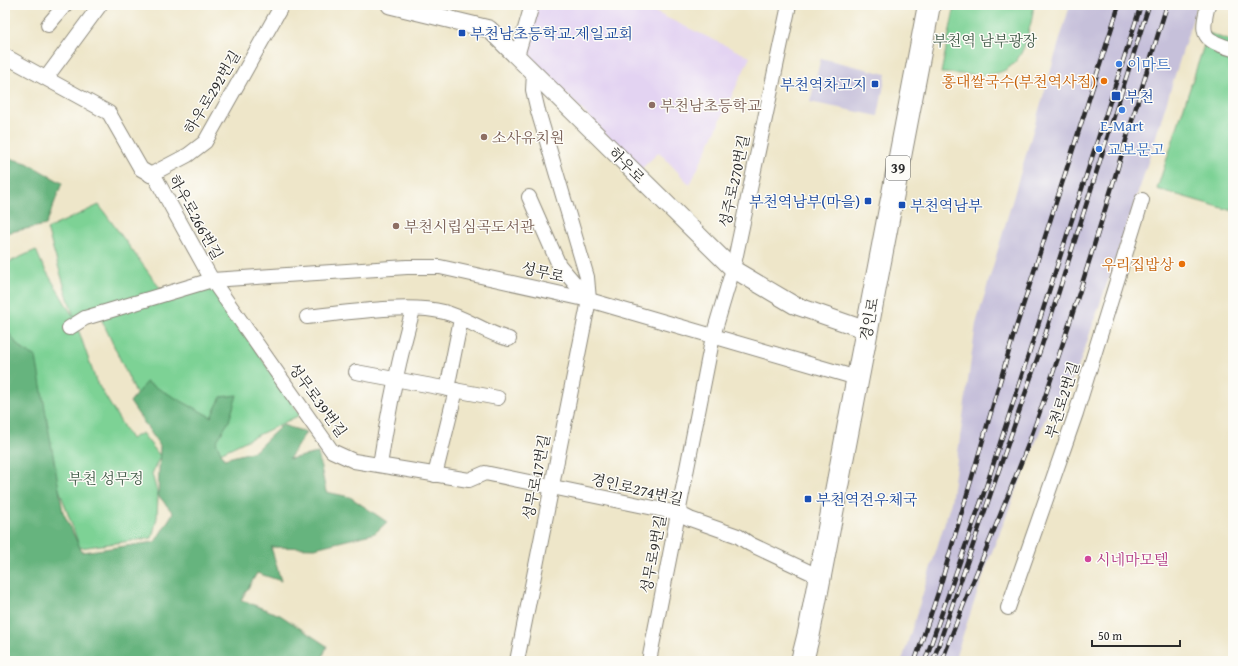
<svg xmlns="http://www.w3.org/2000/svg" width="1238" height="666" font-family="'Gentium Book Plus','Noto Serif KR',serif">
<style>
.built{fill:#e3d3f2}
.industrial{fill:#c6c0da}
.green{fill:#7dd295;stroke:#547e60}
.forest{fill:#66b47e;stroke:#487054}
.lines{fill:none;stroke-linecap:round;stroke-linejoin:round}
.minor-casing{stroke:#8c887a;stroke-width:16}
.tertiary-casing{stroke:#8c887a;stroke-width:19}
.primary-casing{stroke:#8c887a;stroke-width:24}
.minor{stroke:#fff;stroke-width:14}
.tertiary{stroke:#fff;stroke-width:17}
.primary{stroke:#fff;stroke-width:22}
.rail-casing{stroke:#2b2b2b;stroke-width:4.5}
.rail{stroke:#fdfcf7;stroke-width:3;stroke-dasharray:9;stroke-linecap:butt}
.transit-dot{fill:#1a4fb4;stroke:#fdfcf7;stroke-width:1.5}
.shop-dot{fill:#3f7fe0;stroke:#fdfcf7;stroke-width:1.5}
.food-dot{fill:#e8710a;stroke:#fdfcf7;stroke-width:1.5}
.education-dot{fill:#8d6e63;stroke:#fdfcf7;stroke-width:1.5}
.hotel-dot{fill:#d1479c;stroke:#fdfcf7;stroke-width:1.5}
.labels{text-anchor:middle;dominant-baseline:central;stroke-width:3;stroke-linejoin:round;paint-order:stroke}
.shield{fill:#fdfcf7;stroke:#6a6a68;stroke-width:1}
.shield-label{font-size:14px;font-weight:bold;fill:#2b2b2b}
.transit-label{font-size:15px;fill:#164399;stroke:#fdfcf7;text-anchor:start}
.park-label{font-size:15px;fill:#445d4b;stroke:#fdfcf7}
.shop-label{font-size:15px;fill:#366cbe;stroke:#fdfcf7;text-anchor:start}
.food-label{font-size:15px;fill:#c56008;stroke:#fdfcf7;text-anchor:end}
.street-label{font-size:15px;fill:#2b2b2b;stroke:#fdfcf7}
.education-label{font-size:15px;fill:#785e54;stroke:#fdfcf7;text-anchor:start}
.hotel-label{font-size:15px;fill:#b23c85;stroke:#fdfcf7;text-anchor:start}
</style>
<rect width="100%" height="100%" fill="#fdfcf7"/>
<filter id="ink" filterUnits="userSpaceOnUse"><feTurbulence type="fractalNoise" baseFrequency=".025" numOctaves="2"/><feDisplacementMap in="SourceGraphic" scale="8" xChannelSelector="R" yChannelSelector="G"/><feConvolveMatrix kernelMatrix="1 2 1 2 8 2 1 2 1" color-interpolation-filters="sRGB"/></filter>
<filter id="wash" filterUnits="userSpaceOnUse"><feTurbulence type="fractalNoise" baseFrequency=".012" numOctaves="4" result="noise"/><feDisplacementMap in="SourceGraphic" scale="16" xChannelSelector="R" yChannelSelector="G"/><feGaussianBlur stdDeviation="0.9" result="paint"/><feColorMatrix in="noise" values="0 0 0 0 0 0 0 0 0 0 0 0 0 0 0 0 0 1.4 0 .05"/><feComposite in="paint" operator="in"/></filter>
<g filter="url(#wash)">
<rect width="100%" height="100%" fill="#eee6c9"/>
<polygon class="built" points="538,5 647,5 646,8 750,57 690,185 659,152 640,170 524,50"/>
<g class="industrial">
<polygon points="1070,5 1197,5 1141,184 1076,374 1047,414 988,562 954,661 902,661 951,502 976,324"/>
<polygon points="821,58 886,74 878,116 810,102"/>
</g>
<g class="green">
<path d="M955,5H1033C1034,16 1029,28 1027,38C1013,86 981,74 941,73Z"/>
<polygon points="1208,33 1233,42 1233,211 1157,189"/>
<polygon points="99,205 162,291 75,320 96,381 131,439 142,433 160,456 152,474 158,495 157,518 152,538 80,548 5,337 5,264 36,250 42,264 74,318 47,229"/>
<polygon points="211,285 300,415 174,475 99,314"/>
</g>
<g class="forest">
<polygon points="5,157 27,163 62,183 46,225 5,233"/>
<polygon points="5,328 20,348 36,357 63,512 82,552 155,542 173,513 158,495 160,446 130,402 146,382 211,417 221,397 237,395 229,421 216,442 224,459 255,451 282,425 306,432 289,459 318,453 326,492 350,497 387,522 375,533 315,548 271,547 281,581 257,573 241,600 280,615 327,646 321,661 5,661"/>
</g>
</g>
<g filter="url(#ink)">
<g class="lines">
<g class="minor-casing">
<g id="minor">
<path d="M1208,5C1200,36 1203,40 1233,49"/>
<polyline points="48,25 65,5"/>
<polyline points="5,56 109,113 141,169 155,177 212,280 332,451 354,461 469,480 485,473 678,513 690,519 738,536 750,544 820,577"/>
<polyline points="517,56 532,5"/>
<polyline points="46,78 100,5"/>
<polyline points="150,175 188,155 205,142 282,5"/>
<polyline points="529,197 559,265 589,300"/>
<path d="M307,317C346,313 407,303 444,312C467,318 485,333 509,339"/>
<polyline points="69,328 85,318 212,280 407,267 440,267 589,300 857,378"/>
<polyline points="356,372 498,398"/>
<polyline points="447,389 461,319"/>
<path d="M380,465C388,413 398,361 413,310"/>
<polyline points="435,475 456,390"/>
<polyline points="1008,608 1076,413 1142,200"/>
<polyline points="517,661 589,300 587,277 538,111 533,90 534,73"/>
<polyline points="649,661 713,336 733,269 789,5"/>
</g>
</g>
<g class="tertiary-casing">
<polyline id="tertiary" points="390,5 489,29 733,269 794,305 866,330"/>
</g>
<g class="primary-casing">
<polyline id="primary" points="802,661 809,633 929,5"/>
</g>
<use href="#minor" class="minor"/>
<use href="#tertiary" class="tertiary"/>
<use href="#primary" class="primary"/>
<g class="rail-casing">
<g id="rail">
<polyline points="915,661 939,590 1013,337 1119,5"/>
<polyline points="925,661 985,490 1141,5"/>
<polyline points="933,661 1042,345 1149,5"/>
<path d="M942,661C970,584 1004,510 1032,434C1082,293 1123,148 1167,5"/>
</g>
</g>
<use href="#rail" class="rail"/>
</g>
</g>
<g class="transit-dot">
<rect x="458" y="29" width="8" height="8" rx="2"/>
<rect x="871" y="80" width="8" height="8" rx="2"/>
<rect x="1111" y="91" width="10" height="10" rx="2"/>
<rect x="864" y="197" width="8" height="8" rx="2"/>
<rect x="898" y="201" width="8" height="8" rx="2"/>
<rect x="804" y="495" width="8" height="8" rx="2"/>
</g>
<g class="shop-dot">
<circle cx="1119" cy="64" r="4"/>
<circle cx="1122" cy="110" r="4"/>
<circle cx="1099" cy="149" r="4"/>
</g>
<g class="food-dot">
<circle cx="1104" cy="81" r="4"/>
<circle cx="1182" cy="264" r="4"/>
</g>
<g class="education-dot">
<circle cx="652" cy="105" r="4"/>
<circle cx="484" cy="137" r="4"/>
<circle cx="396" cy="226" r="4"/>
</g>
<circle class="hotel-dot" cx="1088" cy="559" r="4"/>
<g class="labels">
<rect class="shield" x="886" y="156" width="24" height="24" rx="3"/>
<g class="shield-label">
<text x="898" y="168">39</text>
</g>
<g class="transit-label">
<text x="470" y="33">부천남초등학교.제일교회</text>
<text x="867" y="84" text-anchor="end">부천역차고지</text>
<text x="1125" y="96">부천</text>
<text x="860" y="201" text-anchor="end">부천역남부(마을)</text>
<text x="910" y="205">부천역남부</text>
<text x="816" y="499">부천역전우체국</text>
</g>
<g class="park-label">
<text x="985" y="40">부천역 남부광장</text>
<text x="106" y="478">부천 성무정</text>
</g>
<g class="shop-label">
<text x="1127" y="64">이마트</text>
<text x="1122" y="125" text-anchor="middle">E-Mart</text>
<text x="1107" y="149">교보문고</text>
</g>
<g class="food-label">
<text x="1096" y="81">홍대쌀국수(부천역사점)</text>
<text x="1174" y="264">우리집밥상</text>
</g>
<g class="street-label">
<text transform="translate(212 92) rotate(-59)">하우로292번길</text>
<text transform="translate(627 165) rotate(45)">하우로</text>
<text transform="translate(734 181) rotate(-78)">성주로270번길</text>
<text transform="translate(196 217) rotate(61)">하우로266번길</text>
<text transform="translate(543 272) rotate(13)">성무로</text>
<text transform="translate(869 319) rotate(-79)">경인로</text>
<text transform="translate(318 400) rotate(54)">성무로39번길</text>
<text transform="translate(1062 400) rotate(-72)">부천로2번길</text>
<text transform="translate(536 477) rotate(-79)">성무로17번길</text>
<text transform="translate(637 489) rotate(13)">경인로274번길</text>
<text transform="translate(653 554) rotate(-79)">성무로9번길</text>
</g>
<g class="education-label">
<text x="660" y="105">부천남초등학교</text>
<text x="492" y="137">소사유치원</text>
<text x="404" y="226">부천시립심곡도서관</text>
</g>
<g class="hotel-label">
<text x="1096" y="559">시네마모텔</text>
</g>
</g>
<rect width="1238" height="666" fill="none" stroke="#fdfcf7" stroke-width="20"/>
<path d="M1092 640v6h88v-6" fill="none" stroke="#2b2b2b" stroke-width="2"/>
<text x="1098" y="640" font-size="12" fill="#2b2b2b" stroke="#fdfcf7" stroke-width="3" paint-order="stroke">50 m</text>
</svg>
